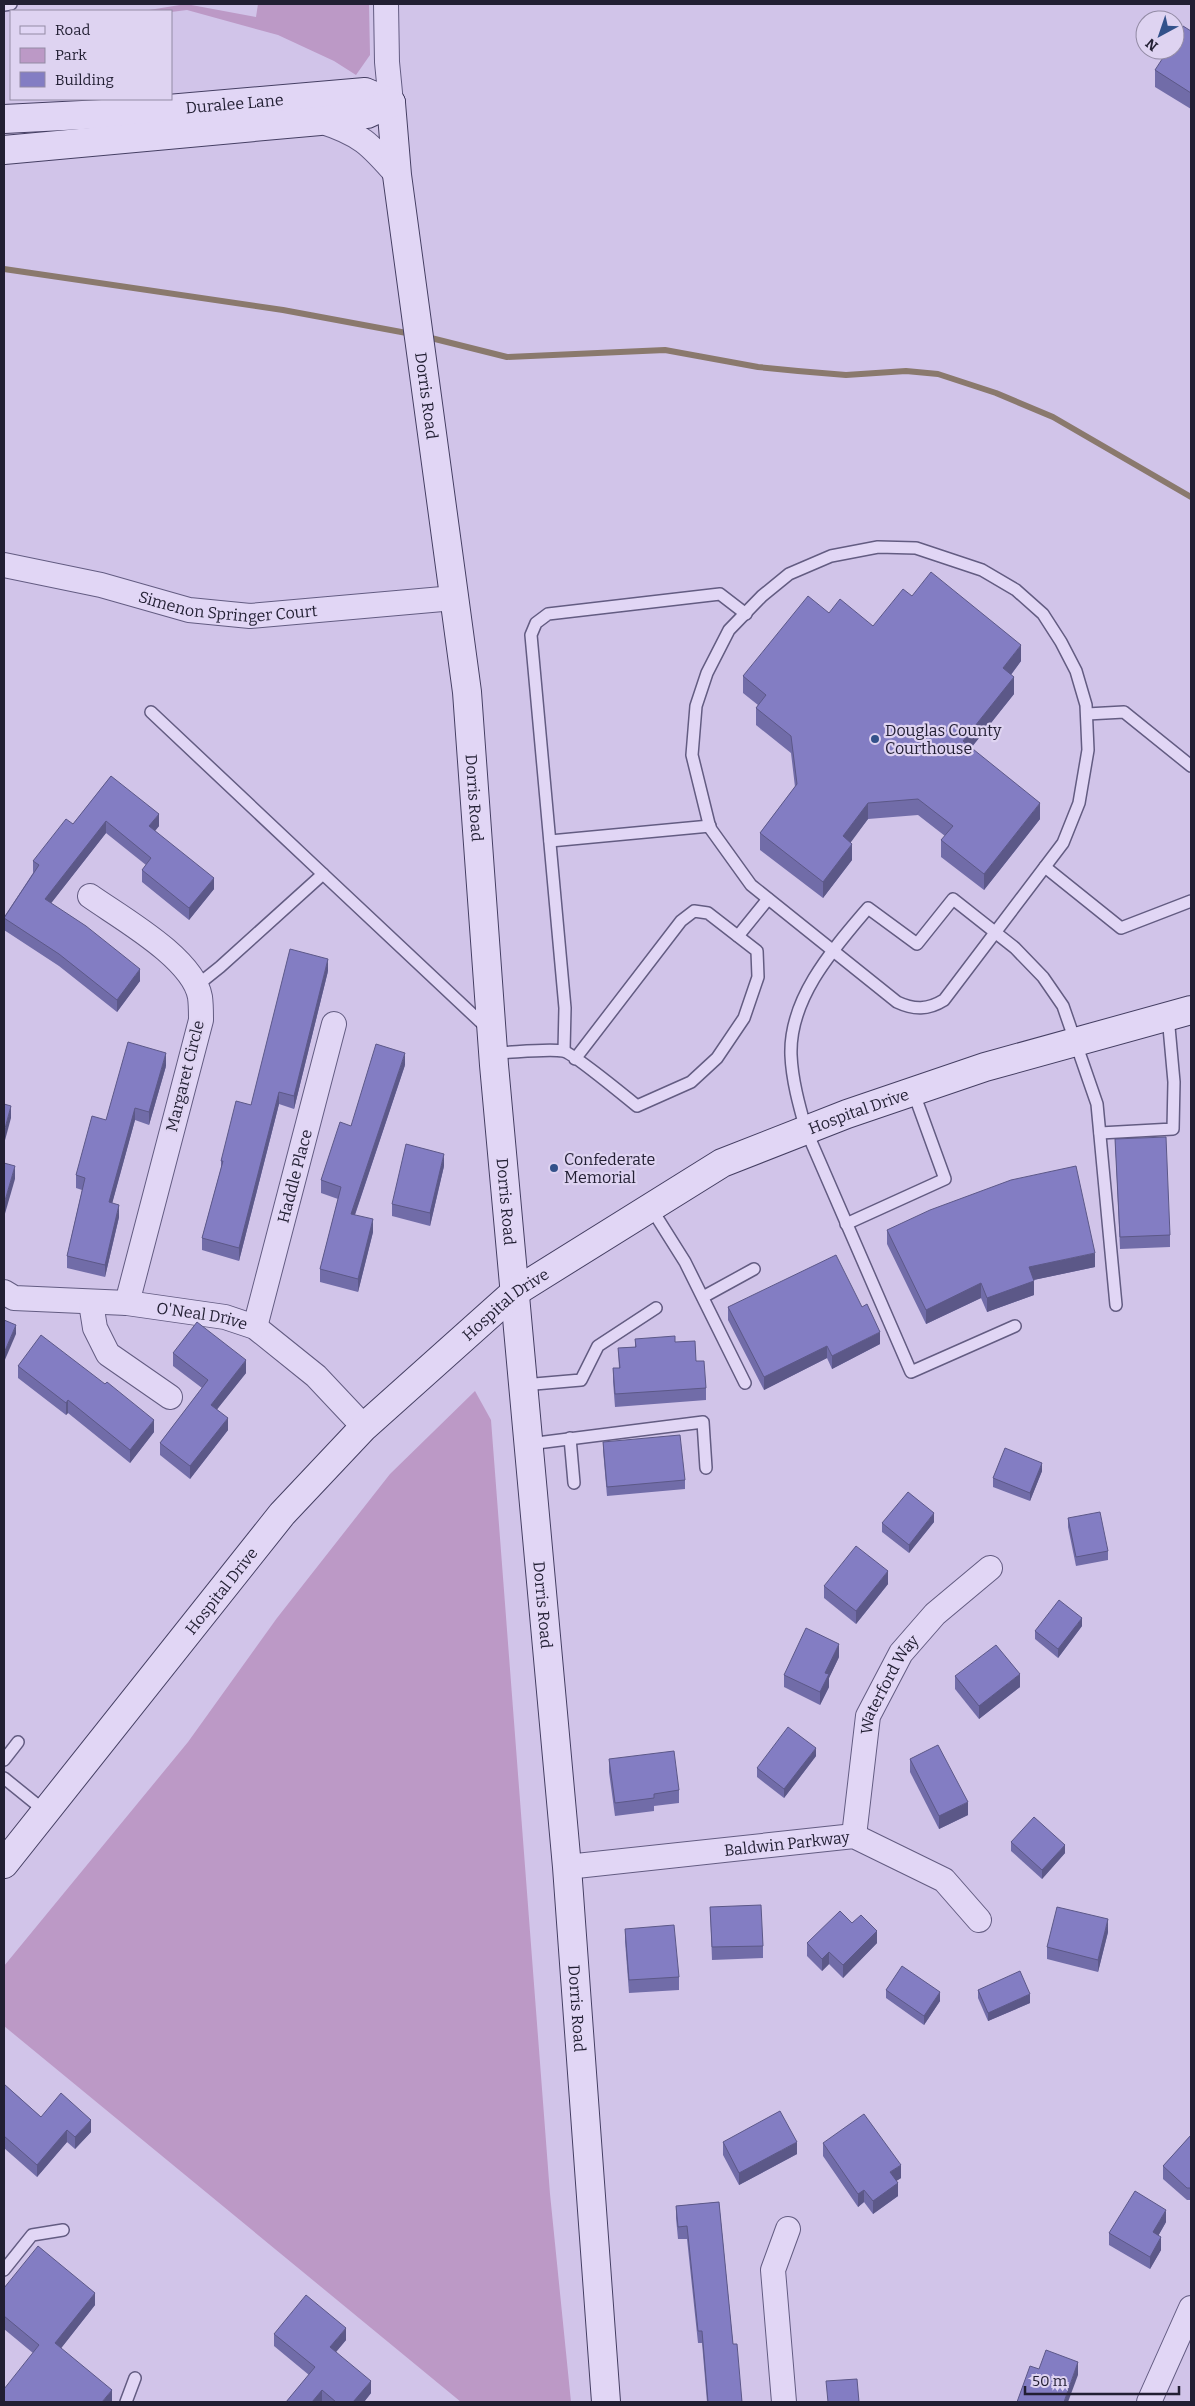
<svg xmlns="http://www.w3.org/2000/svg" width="1195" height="2406" font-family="Bitter,serif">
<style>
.green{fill:#bc99c6}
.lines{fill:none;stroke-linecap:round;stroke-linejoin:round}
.stream{stroke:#8a796d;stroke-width:6}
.lane-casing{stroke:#635c82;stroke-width:14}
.street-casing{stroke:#635c82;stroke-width:26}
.secondary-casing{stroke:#453f63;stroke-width:30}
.lane{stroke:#e1d6f5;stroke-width:11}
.street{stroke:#e1d6f5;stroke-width:24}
.secondary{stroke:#e1d6f5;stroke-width:28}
.wall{fill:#716ca8}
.shaded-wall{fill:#5c5888}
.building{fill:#837dc3;stroke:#5c5888}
.poi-dot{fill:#33518a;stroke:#ded3f1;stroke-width:2}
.labels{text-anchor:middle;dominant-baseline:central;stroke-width:4.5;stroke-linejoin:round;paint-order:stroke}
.street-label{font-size:16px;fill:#221f33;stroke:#ded3f1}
.poi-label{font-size:16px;fill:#221f33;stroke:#ded3f1;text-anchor:start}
</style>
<rect width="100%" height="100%" fill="#d1c4e9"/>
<g class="green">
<polygon points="186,4 256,17 258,4 369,4 370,55 356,75 334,61 278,35 187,10 171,12 143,11"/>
<polygon points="475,1391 491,1420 550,2194 571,2402 461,2402 4,2026 4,1966 188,1742 277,1618 390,1474"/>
</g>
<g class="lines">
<g class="stream">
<polyline points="4,269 283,310 412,334"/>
<polyline points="427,337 507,357 665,350 758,367 798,371 846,375 906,371 938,374 996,393 1053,417 1191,497"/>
</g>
<g class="lane-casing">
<g id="lane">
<polyline points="4,5 11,4"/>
<path d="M878,547L916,548L982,570L1016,590L1043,614L1061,642L1076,671L1086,705L1088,750L1079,803L1063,843L944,1000C928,1010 914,1010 897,1002L751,885L710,828L692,755L696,706L707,673L729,630L762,596L789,574L831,556Z"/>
<polyline points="151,712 323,874"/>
<polyline points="1087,714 1124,712 1191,766"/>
<polyline points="550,841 710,826"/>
<polyline points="1045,867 1121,928 1191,901"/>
<polyline points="738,936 768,899"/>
<polyline points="195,987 220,967 323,874 487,1028"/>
<polyline points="564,1051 565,1008 531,635 536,623 548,614 720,594 746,614"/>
<path d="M493,1053C510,1053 548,1048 563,1051C571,1052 626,1097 637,1106L691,1082L717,1058L744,1018L758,977L757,951L708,913L694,911L681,921L575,1059"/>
<polyline points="1100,1133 1173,1129 1174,1082 1168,1016"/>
<polyline points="651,1208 685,1262 745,1383"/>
<polyline points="846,1224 945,1179 913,1091"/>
<polyline points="703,1297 754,1269"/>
<path d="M1015,1326L911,1372L806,1130C799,1105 792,1080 791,1055C789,998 834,948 868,908L917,944L953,899L1015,948L1043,977L1063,1006L1097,1104L1116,1305"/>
<polyline points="523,1385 581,1380 598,1346 656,1308"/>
<polyline points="570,1438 574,1483"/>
<polyline points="529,1444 703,1422 706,1468"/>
<polyline points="4,1760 18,1742"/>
<polyline points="4,1778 46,1812"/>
<polyline points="4,2270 32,2235 63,2230"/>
<polyline points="126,2402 135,2378"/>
</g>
</g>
<g class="street-casing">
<g id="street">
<polyline points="386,4 387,62 391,103"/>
<path d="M320,121C361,134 370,144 397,175"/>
<path id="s1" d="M4,565L101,585L189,610L250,616L454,598"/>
<path d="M90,896C121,918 193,958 200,997C201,1004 201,1013 201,1020L127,1303"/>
<path id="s2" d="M4,1292L14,1298L127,1303L225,1317L255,1327L316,1376L364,1427"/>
<polyline points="91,1303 95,1328 108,1354 170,1397"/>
<path id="s3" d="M255,1327L334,1024"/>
<path id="s4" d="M854,1836L868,1716L901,1653L935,1614L990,1568"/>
<path id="s5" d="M567,1867L854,1836L944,1880L979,1920"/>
<polyline points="784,2402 773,2270 788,2229"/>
<polyline points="1149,2402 1191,2308"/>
</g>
</g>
<g class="secondary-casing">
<g id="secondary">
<path id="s6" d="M391,103L397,175L467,692L494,1065L567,1867L606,2402"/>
<path id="s7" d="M4,119L122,113L365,92L391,103"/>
<polyline points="4,150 320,121 367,114 391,103"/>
<path id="s8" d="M4,1864L282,1514L364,1427L515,1292L722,1163L847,1114L985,1067L1191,1010"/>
</g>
</g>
<use href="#lane" class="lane"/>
<use href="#street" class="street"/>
<use href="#secondary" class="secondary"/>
</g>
<g class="wall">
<polygon points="1191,31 1191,109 1155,87 1155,70"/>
<polygon points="912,596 1021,661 1011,675 1014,694 971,748 1040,819 984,890 941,857 941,840 945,836 918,815 868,819 850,842 852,860 823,898 760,850 760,833 795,787 791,753 756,725 756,708 758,705 743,693 743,676 829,613 873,626"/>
<polygon points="111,776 159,826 155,831 214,889 189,920 142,882 142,870 146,865 106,833 51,903 140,981 117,1012 59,966 4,930 4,917 33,873 33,861 73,824"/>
<polygon points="328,971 294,1109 279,1104 239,1261 202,1250 202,1238 221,1168 221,1161 251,1105"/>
<polygon points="405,1065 355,1215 373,1232 358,1292 320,1282 320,1269 338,1199 321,1193 321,1180 351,1126"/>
<polygon points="166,1066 149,1125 135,1120 112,1203 119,1217 105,1277 67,1268 67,1256 82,1190 76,1188 76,1175"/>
<polygon points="1115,1139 1170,1235 1170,1247 1120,1249"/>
<polygon points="444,1166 430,1226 392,1216 392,1204"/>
<polygon points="887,1230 1095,1267 1033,1280 1034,1295 987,1312 981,1298 926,1324 887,1244"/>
<polygon points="728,1307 880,1344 832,1369 827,1358 764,1390 728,1320"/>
<polygon points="635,1339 675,1342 696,1361 706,1388 706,1400 615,1407 613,1381 613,1368 619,1368 618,1348 635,1347"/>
<polygon points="173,1353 246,1373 217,1409 228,1430 190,1479 160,1455 160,1443 202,1388 173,1366"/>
<polygon points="18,1366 154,1432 130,1463 68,1413 66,1415 18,1378"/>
<polygon points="603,1442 685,1480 685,1489 607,1496 603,1450"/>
<polygon points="1042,1471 1030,1501 993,1487 993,1478"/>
<polygon points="1068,1518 1108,1551 1108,1560 1076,1566 1068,1527"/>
<polygon points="934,1522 909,1553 882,1532 882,1523"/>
<polygon points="888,1584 856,1624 824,1598 824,1586"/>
<polygon points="1082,1626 1058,1658 1035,1639 1035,1631"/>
<polygon points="839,1657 829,1678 829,1687 820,1705 784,1687 784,1675"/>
<polygon points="955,1676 1020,1687 979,1719 955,1689"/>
<polygon points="816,1756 784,1798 757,1777 757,1768"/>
<polygon points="609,1759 679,1790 679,1803 654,1806 654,1811 615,1816 609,1772"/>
<polygon points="910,1759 968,1815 939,1829 910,1772"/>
<polygon points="1011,1842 1065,1853 1042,1879 1011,1851"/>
<polygon points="710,1907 763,1946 763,1958 712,1960"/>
<polygon points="852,1923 877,1943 843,1978 829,1964 822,1971 807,1956 807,1943"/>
<polygon points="625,1929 679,1977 679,1990 629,1993 625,1941"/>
<polygon points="1108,1932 1098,1972 1047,1959 1047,1947"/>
<polygon points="886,1990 940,2001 924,2025 886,1998"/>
<polygon points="978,1990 1030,2003 988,2021 978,1998"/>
<polygon points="4,2084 41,2117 91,2132 75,2149 67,2142 37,2177 4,2148"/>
<polygon points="1191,2135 1191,2200 1187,2200 1163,2179 1163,2166"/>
<polygon points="723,2142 797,2154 739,2185 723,2155"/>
<polygon points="823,2143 901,2178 896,2181 898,2196 873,2214 864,2202 858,2207 823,2156"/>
<polygon points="719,2202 733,2344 742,2402 707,2402 702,2343 698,2343 687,2239 678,2239 676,2218 676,2206"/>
<polygon points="1166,2222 1158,2236 1161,2250 1150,2269 1109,2245 1109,2233"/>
<polygon points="4,2288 95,2305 61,2348 112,2402 33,2353 4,2329"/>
<polygon points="274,2334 346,2340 336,2352 371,2393 364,2402 286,2402 309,2375 274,2346"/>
</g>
<g class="shaded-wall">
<polygon points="1021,645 1021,661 1003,685 1003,668"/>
<polygon points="1014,677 1014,694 963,758 963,741"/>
<polygon points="868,803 868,819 843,853 843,836"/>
<polygon points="1040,803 1040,819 984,890 984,874"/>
<polygon points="159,814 159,826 149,838 149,826"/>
<polygon points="106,821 106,833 45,911 45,899"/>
<polygon points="852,844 852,860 823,898 823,882"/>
<polygon points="214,878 214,889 189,920 189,908"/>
<polygon points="328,959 328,971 294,1109 294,1096"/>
<polygon points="140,969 140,981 117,1012 117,1000"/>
<polygon points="166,1053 166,1066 149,1125 149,1112"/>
<polygon points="405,1053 405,1065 351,1226 351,1214"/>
<polygon points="279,1092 279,1104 239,1261 239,1248"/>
<polygon points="11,1106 11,1118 4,1144 4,1132"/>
<polygon points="135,1108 135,1120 109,1215 109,1202"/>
<polygon points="444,1154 444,1166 430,1226 430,1213"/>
<polygon points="15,1166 15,1179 4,1217 4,1204"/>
<polygon points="119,1205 119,1217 105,1277 105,1265"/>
<polygon points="373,1219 373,1232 358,1292 358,1279"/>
<polygon points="1095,1253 1095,1267 1029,1281 1029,1267"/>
<polygon points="1034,1281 1034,1295 987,1312 987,1298"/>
<polygon points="981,1283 981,1298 926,1324 926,1310"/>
<polygon points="16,1325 16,1334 4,1362 4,1353"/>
<polygon points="880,1332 880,1344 832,1369 832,1356"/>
<polygon points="827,1346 827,1358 764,1390 764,1377"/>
<polygon points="246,1360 246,1373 211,1417 211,1405"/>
<polygon points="68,1400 68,1413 66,1415 66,1403"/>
<polygon points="228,1418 228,1430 190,1479 190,1466"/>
<polygon points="154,1420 154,1432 130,1463 130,1450"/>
<polygon points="1042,1463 1042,1471 1030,1501 1030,1493"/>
<polygon points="934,1513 934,1522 909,1553 909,1545"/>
<polygon points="888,1571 888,1584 856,1624 856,1611"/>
<polygon points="1082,1618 1082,1626 1058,1658 1058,1649"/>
<polygon points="839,1644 839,1657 829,1678 829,1687 820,1705 820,1692 825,1673"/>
<polygon points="1020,1674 1020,1687 979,1719 979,1706"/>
<polygon points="816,1748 816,1756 784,1798 784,1789"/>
<polygon points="968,1802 968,1815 939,1829 939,1816"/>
<polygon points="1065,1845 1065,1853 1042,1879 1042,1870"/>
<polygon points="1108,1919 1108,1932 1098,1972 1098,1960"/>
<polygon points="877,1931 877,1943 843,1978 843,1965"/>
<polygon points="829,1952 829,1964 822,1971 822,1959"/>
<polygon points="940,1992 940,2001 924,2025 924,2016"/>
<polygon points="1030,1994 1030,2003 988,2021 988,2013"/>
<polygon points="91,2120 91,2132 75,2149 75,2137"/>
<polygon points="67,2130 67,2142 37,2177 37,2165"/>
<polygon points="797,2142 797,2154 739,2185 739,2173"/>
<polygon points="901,2165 901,2178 890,2185 890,2172"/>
<polygon points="898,2183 898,2196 873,2214 873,2201"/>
<polygon points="864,2190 864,2202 858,2207 858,2194"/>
<polygon points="1166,2210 1166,2222 1153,2245 1153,2232"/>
<polygon points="1161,2237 1161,2250 1150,2269 1150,2257"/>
<polygon points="95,2293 95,2305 55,2356 55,2343"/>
<polygon points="346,2328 346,2340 330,2359 330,2347"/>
<polygon points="1078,2362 1078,2375 1068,2402 1064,2402"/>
<polygon points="371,2381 371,2393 364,2402 353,2402"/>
<polygon points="112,2390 112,2402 102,2402"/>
<polygon points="322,2390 322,2402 312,2402"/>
</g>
<g class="building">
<polygon points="1183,26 1191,31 1191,93 1155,70 1168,50 1175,50 1175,38"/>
<polygon points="931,572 1021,645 1003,668 1014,677 963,741 1040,803 984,874 941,840 953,826 918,799 868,803 843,836 852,844 823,882 760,833 797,784 791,736 756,708 766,695 743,676 808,596 829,613 840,599 873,626 903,589 912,596"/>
<polygon points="111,776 159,814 149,826 214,878 189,908 142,870 151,858 106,821 45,899 86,926 140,969 117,1000 59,954 4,918 39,865 33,861 66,819 73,824"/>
<polygon points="290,949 328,959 294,1096 279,1092 239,1248 202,1238 223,1161 221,1161 236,1101 251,1105"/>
<polygon points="128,1042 166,1053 149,1112 135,1108 109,1202 119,1205 105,1265 67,1256 85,1178 76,1175 92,1116 106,1120"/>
<polygon points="376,1044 405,1053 351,1214 373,1219 358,1279 320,1269 341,1187 321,1180 340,1122 351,1126"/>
<polygon points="4,1104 11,1106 4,1132"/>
<polygon points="1166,1137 1170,1235 1120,1237 1115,1139"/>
<polygon points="406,1144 444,1154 430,1213 392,1204"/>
<polygon points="4,1163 15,1166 4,1204"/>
<polygon points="1076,1166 1095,1253 1029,1267 1034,1281 987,1298 981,1283 926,1310 887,1230 930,1210 1011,1180"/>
<polygon points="836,1255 862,1307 867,1304 880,1332 832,1356 827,1346 764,1377 728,1307"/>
<polygon points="4,1320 16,1325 4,1353"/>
<polygon points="197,1322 246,1360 211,1405 228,1418 190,1466 160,1443 208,1380 173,1353"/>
<polygon points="41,1335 105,1384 107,1382 154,1420 130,1450 68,1400 66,1403 18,1366"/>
<polygon points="675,1336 675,1342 695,1341 696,1361 704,1361 706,1388 615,1394 613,1368 620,1368 618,1348 636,1347 635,1339"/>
<polygon points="680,1435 685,1480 607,1487 603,1442"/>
<polygon points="1005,1448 1042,1463 1030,1493 993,1478"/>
<polygon points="908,1492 934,1513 909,1545 882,1523"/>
<polygon points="1100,1512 1108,1551 1076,1557 1068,1518"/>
<polygon points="856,1546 888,1571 856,1611 824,1586"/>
<polygon points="1059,1600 1082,1618 1058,1649 1035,1631"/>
<polygon points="806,1628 839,1644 825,1673 829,1674 820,1692 784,1675"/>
<polygon points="996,1645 1020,1674 979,1706 955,1676"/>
<polygon points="788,1727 816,1748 784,1789 757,1768"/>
<polygon points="938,1745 968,1802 939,1816 910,1759"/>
<polygon points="674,1751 679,1790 654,1794 654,1798 615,1803 609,1759"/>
<polygon points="1034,1817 1065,1845 1042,1870 1011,1842"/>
<polygon points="761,1905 763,1946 712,1947 710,1907"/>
<polygon points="1057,1907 1108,1919 1098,1960 1047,1947"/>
<polygon points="840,1911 852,1923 861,1915 877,1931 843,1965 829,1952 822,1959 807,1943"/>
<polygon points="674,1925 679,1977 629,1980 625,1929"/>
<polygon points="902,1966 940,1992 924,2016 886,1990"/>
<polygon points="1020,1971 1030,1994 988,2013 978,1990"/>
<polygon points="4,2084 41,2117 61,2093 91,2120 75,2137 67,2130 37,2165 4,2136"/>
<polygon points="780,2111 797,2142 739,2173 723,2142"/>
<polygon points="864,2114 901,2165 890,2172 898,2183 873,2201 864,2190 858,2194 823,2143"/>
<polygon points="1191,2135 1191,2188 1187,2188 1163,2166"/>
<polygon points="1135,2191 1166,2210 1153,2232 1161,2237 1150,2257 1109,2233"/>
<polygon points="719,2202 733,2344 737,2344 742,2402 708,2402 702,2331 698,2331 687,2226 678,2227 676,2206"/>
<polygon points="38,2246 95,2293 55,2343 112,2390 102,2402 4,2402 4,2389 39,2345 4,2316 4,2288"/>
<polygon points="306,2295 346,2328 330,2347 371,2381 353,2402 336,2402 322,2390 312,2402 286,2402 315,2367 274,2334"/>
<polygon points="1046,2350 1078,2362 1064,2402 1017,2402 1030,2366 1039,2369"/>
<polygon points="857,2379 859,2402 828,2402 826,2381"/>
</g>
<g class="poi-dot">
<circle cx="875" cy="739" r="5"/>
<circle cx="554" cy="1168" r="5"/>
</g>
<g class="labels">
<g class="street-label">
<text stroke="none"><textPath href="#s7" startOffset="231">Duralee Lane</textPath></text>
<text stroke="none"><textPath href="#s6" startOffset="295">Dorris Road</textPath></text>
<text stroke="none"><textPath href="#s1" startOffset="229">Simenon Springer Court</textPath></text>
<text stroke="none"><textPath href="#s6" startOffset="700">Dorris Road</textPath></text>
<text transform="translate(185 1076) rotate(-76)">Margaret Circle</text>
<text stroke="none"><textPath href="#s8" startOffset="1159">Hospital Drive</textPath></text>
<text stroke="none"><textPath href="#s3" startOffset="156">Haddle Place</textPath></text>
<text stroke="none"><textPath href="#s6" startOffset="1105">Dorris Road</textPath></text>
<text stroke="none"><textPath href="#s8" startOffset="754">Hospital Drive</textPath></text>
<text stroke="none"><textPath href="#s2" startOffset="201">O'Neal Drive</textPath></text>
<text stroke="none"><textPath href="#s8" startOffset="349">Hospital Drive</textPath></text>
<text stroke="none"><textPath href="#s6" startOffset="1510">Dorris Road</textPath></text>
<text stroke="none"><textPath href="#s4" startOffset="158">Waterford Way</textPath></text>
<text stroke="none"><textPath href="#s5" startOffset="221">Baldwin Parkway</textPath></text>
<text stroke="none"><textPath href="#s6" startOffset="1915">Dorris Road</textPath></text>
</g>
<g class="poi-label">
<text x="885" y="730">Douglas County<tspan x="885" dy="18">Courthouse</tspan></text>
<text x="564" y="1159">Confederate<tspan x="564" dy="18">Memorial</tspan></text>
</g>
</g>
<rect width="1195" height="2406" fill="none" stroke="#221f33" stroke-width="10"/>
<rect x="10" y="10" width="162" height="90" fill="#ded3f1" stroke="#938ba5"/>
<rect x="20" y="26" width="25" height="8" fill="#e1d6f5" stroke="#938ba5"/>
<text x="55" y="35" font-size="15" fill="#221f33">Road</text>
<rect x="20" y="48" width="25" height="15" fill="#bc99c6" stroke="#938ba5"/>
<text x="55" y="60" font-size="15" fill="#221f33">Park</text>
<rect x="20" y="72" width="25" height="15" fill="#837dc3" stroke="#938ba5"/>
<text x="55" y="85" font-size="15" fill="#221f33">Building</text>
<g transform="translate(1160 35) rotate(220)"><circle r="24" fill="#ded3f1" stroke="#938ba5"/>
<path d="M0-4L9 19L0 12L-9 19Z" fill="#33518a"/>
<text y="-8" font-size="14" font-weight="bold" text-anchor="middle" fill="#221f33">N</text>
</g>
<path d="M1025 2386v8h154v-8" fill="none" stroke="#221f33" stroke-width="2.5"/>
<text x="1032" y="2386" font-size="15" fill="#221f33" stroke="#ded3f1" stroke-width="4" paint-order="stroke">50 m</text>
</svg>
